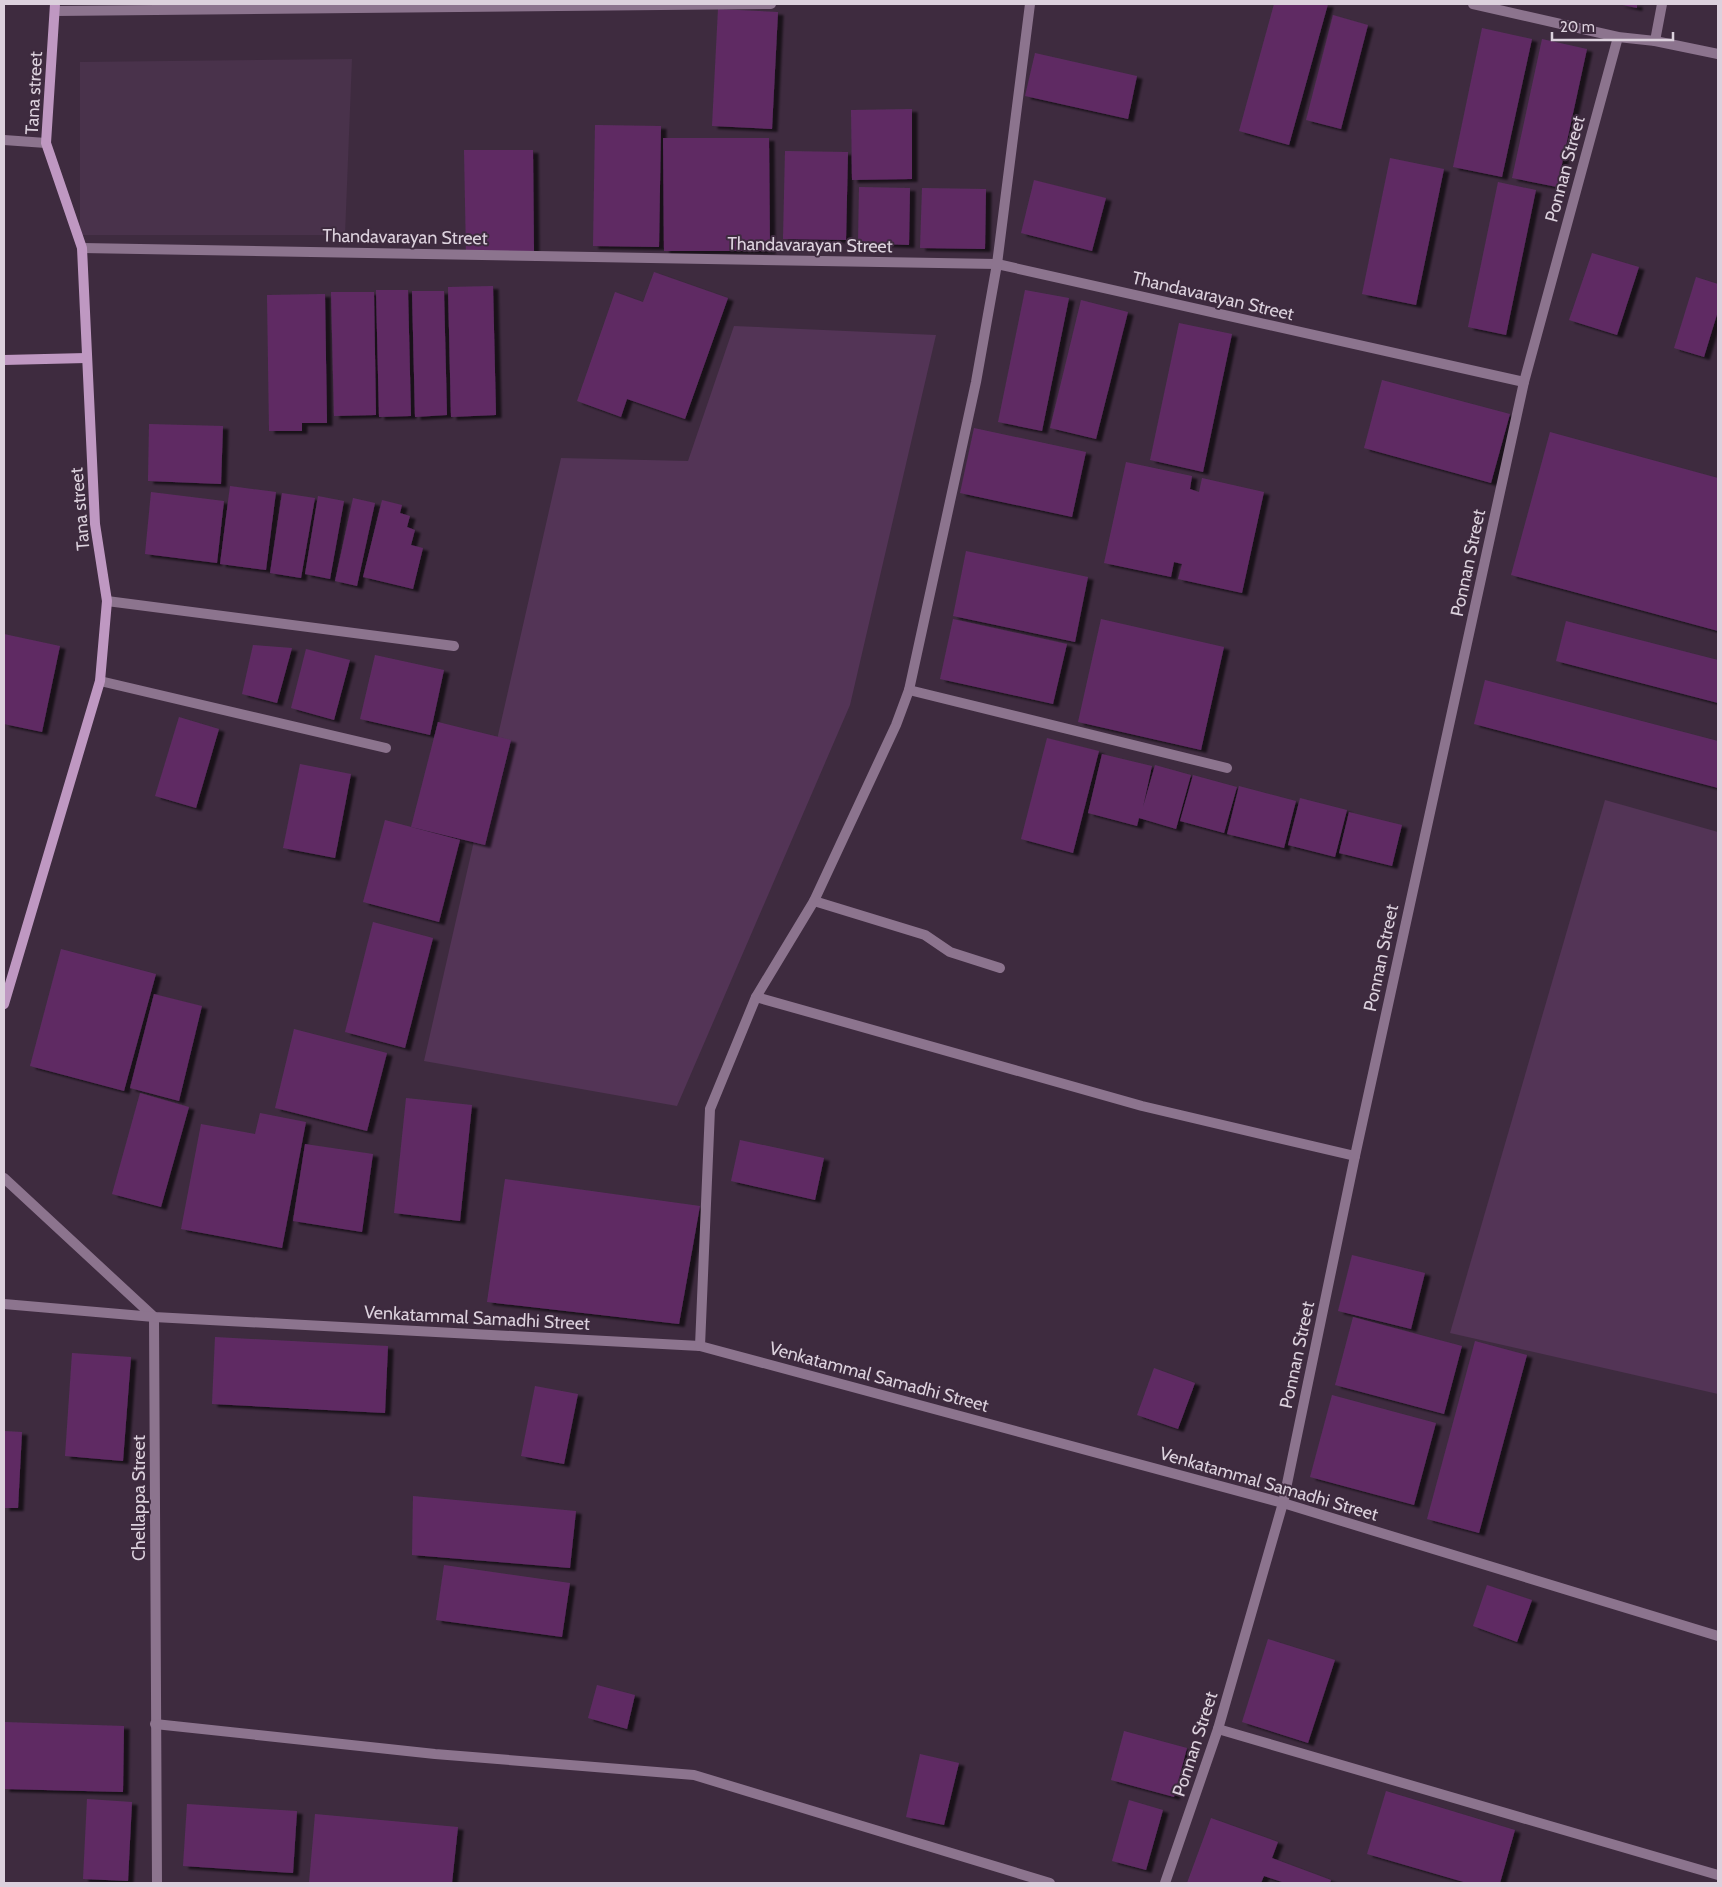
<svg xmlns="http://www.w3.org/2000/svg" width="1722" height="1887" font-family="Cabin,sans-serif">
<style>
.built{fill:#49324b}
.green{fill:#533456}
.building{fill:#5e2c63;filter:url(#shadow)}
.lines{fill:none;stroke-linecap:round;stroke-linejoin:round}
.street{stroke:#8c748e;stroke-width:10}
.secondary{stroke:#bf98c2;stroke-width:10}
.labels{text-anchor:middle;dominant-baseline:central;stroke-width:4;stroke-linejoin:round;paint-order:stroke}
.street-label{font-size:18px;fill:#dcd1dd;stroke:#3e2b3f}
</style>
<defs>
<filter id="shadow"><feDropShadow dx="5.5" dy="3" stdDeviation="1" flood-color="#0009"/></filter>
</defs>
<rect width="100%" height="100%" fill="#3e2b3f"/>
<polygon class="built" points="352,59 345,235 80,235 80,62"/>
<g class="green">
<polygon points="734,326 936,335 850,705 677,1106 424,1061 561,458 688,461"/>
<polygon points="1605,800 1718,832 1718,1394 1450,1333"/>
</g>
<g class="building">
<polygon points="1274,4 1328,4 1289,145 1239,131"/>
<polygon points="1618,4 1637,4 1637,8"/>
<polygon points="718,9 778,12 772,129 712,126"/>
<polygon points="1333,15 1368,25 1341,129 1306,120"/>
<polygon points="1482,28 1532,39 1502,177 1453,167"/>
<polygon points="1542,39 1587,49 1557,187 1512,178"/>
<polygon points="1035,53 1137,76 1128,119 1025,96"/>
<polygon points="912,109 912,179 852,180 851,110"/>
<polygon points="595,125 661,126 659,247 593,246"/>
<polygon points="663,138 769,138 770,251 664,251"/>
<polygon points="464,150 533,150 534,254 466,254"/>
<polygon points="785,151 848,152 846,240 783,239"/>
<polygon points="1390,158 1444,169 1416,305 1362,294"/>
<polygon points="1034,180 1106,198 1092,251 1021,233"/>
<polygon points="1498,182 1536,190 1506,335 1468,327"/>
<polygon points="859,187 910,188 909,245 858,243"/>
<polygon points="922,188 986,189 985,249 920,248"/>
<polygon points="1592,253 1639,267 1617,335 1569,320"/>
<polygon points="654,272 728,298 685,419 627,399 621,417 577,401 615,292 643,302"/>
<polygon points="1696,277 1718,284 1718,311 1704,357 1674,348"/>
<polygon points="493,286 496,415 451,417 448,287"/>
<polygon points="376,290 408,290 411,416 379,417"/>
<polygon points="1025,290 1069,298 1042,431 998,422"/>
<polygon points="412,291 444,291 447,415 415,417"/>
<polygon points="331,292 374,292 376,415 334,416"/>
<polygon points="325,294 327,423 302,423 302,431 269,431 267,295"/>
<polygon points="1081,300 1128,312 1096,439 1050,428"/>
<polygon points="1179,323 1232,334 1203,472 1150,460"/>
<polygon points="1382,380 1510,414 1491,483 1364,448"/>
<polygon points="149,424 223,426 221,484 148,481"/>
<polygon points="974,428 1086,452 1072,517 960,493"/>
<polygon points="1550,432 1718,478 1718,631 1511,575"/>
<polygon points="1126,462 1192,476 1190,489 1199,492 1202,478 1264,492 1242,593 1178,579 1182,564 1174,562 1171,577 1104,563"/>
<polygon points="230,486 276,492 266,570 220,564"/>
<polygon points="151,492 224,501 217,563 145,554"/>
<polygon points="282,493 315,498 301,578 270,573"/>
<polygon points="318,496 344,501 330,579 305,574"/>
<polygon points="353,498 375,503 357,586 335,581"/>
<polygon points="382,500 402,505 400,513 410,516 407,527 415,530 411,545 423,548 413,589 363,577"/>
<polygon points="966,551 1088,577 1075,642 953,616"/>
<polygon points="953,619 1067,644 1053,704 940,679"/>
<polygon points="1101,619 1224,647 1201,750 1078,722"/>
<polygon points="1566,621 1718,660 1718,703 1556,661"/>
<polygon points="4,634 60,646 42,732 4,724"/>
<polygon points="253,645 292,648 277,703 242,694"/>
<polygon points="306,649 350,660 334,720 291,708"/>
<polygon points="375,655 444,670 430,735 360,719"/>
<polygon points="1485,680 1718,741 1718,788 1474,724"/>
<polygon points="179,717 219,729 196,808 155,796"/>
<polygon points="438,722 511,740 485,845 411,827"/>
<polygon points="1047,738 1099,751 1073,853 1021,839"/>
<polygon points="1102,754 1152,766 1143,807 1155,765 1191,775 1176,829 1139,818 1137,826 1088,813"/>
<polygon points="300,764 351,774 335,858 283,848"/>
<polygon points="1193,775 1237,787 1224,833 1180,821"/>
<polygon points="1239,786 1296,801 1284,848 1227,834"/>
<polygon points="1300,798 1347,810 1335,857 1288,845"/>
<polygon points="1349,812 1402,825 1392,866 1339,853"/>
<polygon points="385,820 460,840 439,922 363,902"/>
<polygon points="373,922 433,938 405,1048 345,1032"/>
<polygon points="61,949 156,974 124,1091 30,1066"/>
<polygon points="154,994 202,1006 179,1101 130,1088"/>
<polygon points="294,1029 387,1053 367,1131 275,1108"/>
<polygon points="140,1093 189,1107 161,1207 112,1194"/>
<polygon points="406,1098 472,1105 460,1221 394,1213"/>
<polygon points="260,1113 306,1122 282,1248 181,1229 201,1124 255,1134"/>
<polygon points="740,1140 824,1158 815,1200 731,1181"/>
<polygon points="305,1144 373,1154 362,1232 293,1221"/>
<polygon points="505,1179 700,1206 679,1324 487,1302"/>
<polygon points="1352,1255 1425,1273 1411,1329 1338,1311"/>
<polygon points="1353,1317 1462,1346 1444,1414 1335,1385"/>
<polygon points="215,1337 388,1346 385,1413 212,1404"/>
<polygon points="1475,1341 1527,1355 1479,1533 1427,1519"/>
<polygon points="72,1353 131,1357 123,1461 65,1456"/>
<polygon points="1154,1368 1195,1383 1178,1429 1137,1415"/>
<polygon points="535,1386 578,1394 564,1464 521,1456"/>
<polygon points="1332,1395 1436,1423 1414,1505 1310,1477"/>
<polygon points="4,1431 22,1432 18,1508 4,1508"/>
<polygon points="413,1496 576,1511 570,1568 412,1555"/>
<polygon points="444,1565 570,1583 562,1637 436,1620"/>
<polygon points="1487,1585 1532,1600 1517,1642 1473,1626"/>
<polygon points="1268,1639 1335,1660 1308,1743 1242,1722"/>
<polygon points="597,1685 635,1695 627,1729 588,1718"/>
<polygon points="4,1722 124,1726 123,1792 4,1789"/>
<polygon points="1124,1731 1187,1748 1174,1797 1111,1780"/>
<polygon points="920,1754 959,1763 944,1825 906,1817"/>
<polygon points="1386,1791 1515,1830 1500,1883 1467,1883 1367,1854"/>
<polygon points="87,1799 132,1802 128,1881 83,1879"/>
<polygon points="1129,1800 1163,1810 1146,1870 1112,1861"/>
<polygon points="187,1804 297,1811 293,1873 183,1866"/>
<polygon points="315,1814 458,1827 452,1883 309,1883"/>
<polygon points="1211,1818 1278,1842 1272,1858 1331,1880 1330,1883 1285,1883 1264,1876 1261,1883 1187,1883"/>
</g>
<g class="lines">
<g class="street">
<polyline points="1473,4 1618,37 1655,41 1718,54"/>
<polyline points="55,11 771,4"/>
<polyline points="1655,41 1662,4"/>
<polyline points="4,140 46,143"/>
<polyline points="82,248 997,264 1524,382"/>
<polyline points="107,601 454,646"/>
<polyline points="100,681 386,748"/>
<polyline points="909,690 1227,768"/>
<polyline points="814,901 925,935 950,952 1000,968"/>
<polyline points="756,997 1142,1106 1355,1156"/>
<polyline points="4,1178 154,1317 157,1883"/>
<polyline points="4,1304 154,1317 700,1346 1283,1503 1718,1636"/>
<polyline points="700,1346 710,1109 756,997 814,901 896,725 909,690 976,382 997,264 1030,4"/>
<polyline points="155,1724 435,1754 694,1775 1050,1883"/>
<polyline points="1218,1729 1718,1875"/>
<polyline points="1165,1883 1218,1729 1283,1503 1355,1156 1524,382 1618,37"/>
</g>
<g class="secondary">
<polyline points="4,360 86,358"/>
<polyline points="4,1004 100,681 107,601 95,524 82,248 46,143 55,4"/>
</g>
</g>
<g class="labels">
<g class="street-label">
<text transform="translate(34 93) rotate(-87)">Tana street</text>
<text transform="translate(1565 169) rotate(-75)">Ponnan Street</text>
<text transform="translate(405 237) rotate(1)">Thandavarayan Street</text>
<text transform="translate(810 245) rotate(1)">Thandavarayan Street</text>
<text transform="translate(1213 296) rotate(13)">Thandavarayan Street</text>
<text transform="translate(80 509) rotate(-95)">Tana street</text>
<text transform="translate(1468 563) rotate(-78)">Ponnan Street</text>
<text transform="translate(1381 958) rotate(-78)">Ponnan Street</text>
<text transform="translate(477 1318) rotate(3)">Venkatammal Samadhi Street</text>
<text transform="translate(1297 1355) rotate(-78)">Ponnan Street</text>
<text transform="translate(879 1377) rotate(15)">Venkatammal Samadhi Street</text>
<text transform="translate(1269 1484) rotate(16)">Venkatammal Samadhi Street</text>
<text transform="translate(139 1498) rotate(-90)">Chellappa Street</text>
<text transform="translate(1195 1744) rotate(-72)">Ponnan Street</text>
</g>
</g>
<rect width="1722" height="1887" fill="none" stroke="#dcd1dd" stroke-width="10"/>
<path d="M1552 32v8h121v-8" fill="none" stroke="#dcd1dd" stroke-width="2.5"/>
<text x="1560" y="32" font-size="15" fill="#dcd1dd" stroke="#3e2b3f" stroke-width="4" paint-order="stroke">20 m</text>
</svg>
